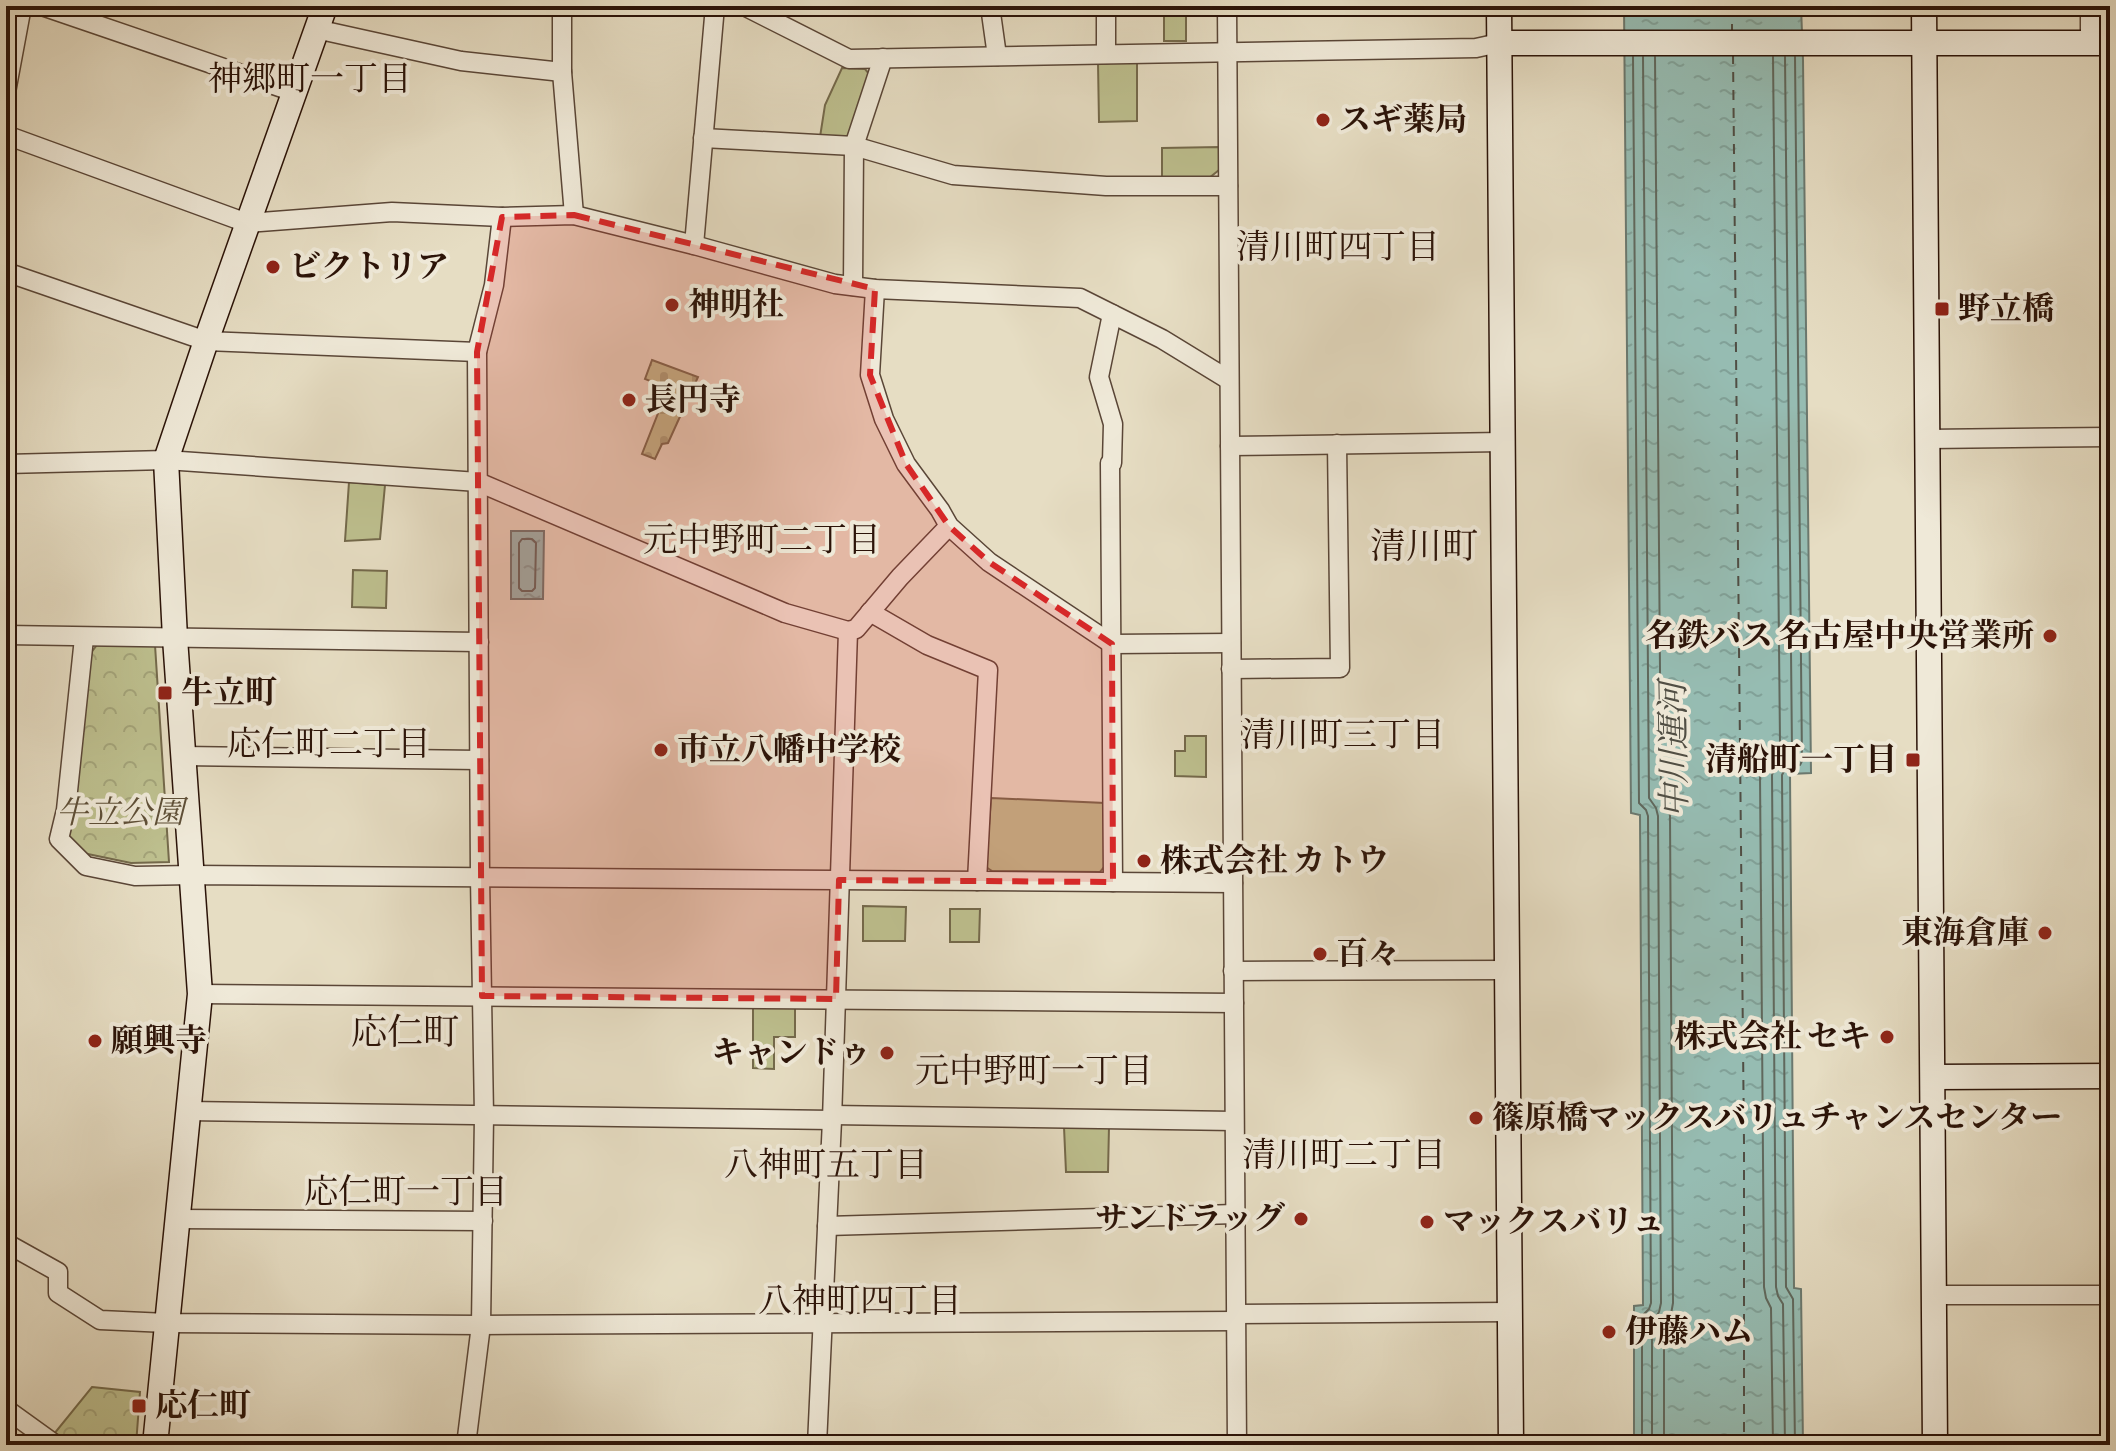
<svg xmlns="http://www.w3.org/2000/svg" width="2116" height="1451" font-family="'Libre Bodoni','Noto Serif JP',serif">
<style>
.green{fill:#bdbf8e;stroke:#74694b;stroke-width:2}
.forest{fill:url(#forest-crowns);stroke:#74694b;stroke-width:2}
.cemetery{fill:url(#cemetery-stones);stroke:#74694b;stroke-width:2}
.water{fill:url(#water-ripples);stroke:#6b786e;stroke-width:2}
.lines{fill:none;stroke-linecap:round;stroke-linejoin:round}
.shore{stroke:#60685d;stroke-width:2}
.ferry{stroke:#504e44;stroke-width:2;stroke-dasharray:10 8;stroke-linecap:butt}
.street-casing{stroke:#5a4637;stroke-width:21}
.secondary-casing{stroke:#2b1308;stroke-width:27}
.street{stroke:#efe9d8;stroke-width:18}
.secondary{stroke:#efe9d8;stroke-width:24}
.marked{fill:#d62828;fill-opacity:0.2;stroke:#d62828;stroke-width:6;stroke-dasharray:16 10;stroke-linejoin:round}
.poi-dot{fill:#8f2418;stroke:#efe9d8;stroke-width:3}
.labels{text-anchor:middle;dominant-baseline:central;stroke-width:8;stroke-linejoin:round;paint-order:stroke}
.poi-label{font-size:32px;font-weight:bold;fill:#2b1308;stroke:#efe9d8;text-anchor:start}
.park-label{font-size:32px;font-style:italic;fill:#5e4f37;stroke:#efe9d8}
.neighbourhood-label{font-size:34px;fill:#2b1308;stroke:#efe9d8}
.water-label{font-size:34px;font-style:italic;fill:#504e44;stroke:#efe9d8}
.quarter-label{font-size:36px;fill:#2b1308;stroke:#efe9d8}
</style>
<defs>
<pattern id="forest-crowns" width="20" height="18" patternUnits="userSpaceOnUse" patternTransform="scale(2)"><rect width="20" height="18" fill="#bdbf8e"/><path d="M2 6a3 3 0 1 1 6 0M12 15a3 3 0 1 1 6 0" fill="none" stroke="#a3a379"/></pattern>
<pattern id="cemetery-stones" width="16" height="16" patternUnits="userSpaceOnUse" patternTransform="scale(2)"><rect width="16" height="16" fill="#bdbf8e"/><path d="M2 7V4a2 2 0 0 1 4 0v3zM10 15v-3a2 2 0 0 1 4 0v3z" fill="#a3a379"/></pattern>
<pattern id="water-ripples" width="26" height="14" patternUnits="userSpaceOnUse" patternTransform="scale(2)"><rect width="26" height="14" fill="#96bcb2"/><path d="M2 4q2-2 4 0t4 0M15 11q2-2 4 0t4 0" fill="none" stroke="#81a198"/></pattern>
</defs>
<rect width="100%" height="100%" fill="#e6ddc3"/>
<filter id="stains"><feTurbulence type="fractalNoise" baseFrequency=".0025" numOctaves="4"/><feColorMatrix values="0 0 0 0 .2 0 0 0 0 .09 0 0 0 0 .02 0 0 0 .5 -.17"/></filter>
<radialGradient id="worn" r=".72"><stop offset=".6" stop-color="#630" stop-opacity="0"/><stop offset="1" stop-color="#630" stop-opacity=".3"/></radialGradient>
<g class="green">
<rect x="1164" y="6" width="22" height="35"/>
<polygon points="1137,62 1137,121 1099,122 1098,63"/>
<polygon points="842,68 865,69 870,75 850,134 846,138 820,137 825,105"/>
<polygon points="1219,147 1219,170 1209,178 1162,178 1162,148"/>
<polygon points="349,482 385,485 380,539 345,541"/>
<polygon points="353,570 387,571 386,608 352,607"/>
<polygon points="1185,736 1206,736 1206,777 1175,776 1175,751 1185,751"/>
<polygon points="991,798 1105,803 1105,866 1100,872 992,871 986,867"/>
<polygon points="863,906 906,907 905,941 863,941"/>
<polygon points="950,909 980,909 979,942 950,942"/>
<polygon points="753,1006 795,1006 795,1037 774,1037 774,1069 753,1068"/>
<polygon points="1064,1127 1109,1127 1108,1172 1066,1172"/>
</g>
<g class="forest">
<polygon points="97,645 155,645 169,862 131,863 83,853 72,844 67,834 90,654"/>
<polygon points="92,1387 140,1392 136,1445 45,1445"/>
</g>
<polygon class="cemetery" points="652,360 698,377 668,443 662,444 655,459 642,454 668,388 645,379"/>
<g class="water">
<polygon points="1624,6 1801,6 1803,60 1811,773 1790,774 1794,1288 1801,1289 1803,1445 1634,1445 1634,1306 1643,1305 1640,815 1631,813"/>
<polygon points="511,531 544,531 543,599 511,599"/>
</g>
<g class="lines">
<g class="shore">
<polyline points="1633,57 1639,803 1646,810 1648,816 1651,1303 1649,1309 1642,1316 1642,1445"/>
<polyline points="1643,57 1649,798 1656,808 1658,816 1661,1303 1659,1312 1652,1322 1652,1445"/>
<polyline points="1655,57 1661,793 1668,805 1670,816 1673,1303 1671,1314 1664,1327 1664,1445"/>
<polyline points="1773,57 1780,742 1764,759 1760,775 1764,1287 1766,1298 1771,1308 1773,1445"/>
<polyline points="1785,57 1792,751 1790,754 1777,762 1772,775 1776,1287 1778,1296 1783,1304 1785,1445"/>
<polyline points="1795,57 1802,761 1800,765 1786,767 1782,775 1786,1287 1793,1299 1795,1445"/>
<polygon points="522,539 532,539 536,543 535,588 532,591 522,591 519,588 519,543"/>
</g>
<g class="ferry">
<polyline points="1732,6 1732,32"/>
<polyline points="1733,54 1744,1143 1744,1445"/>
</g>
<g class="street-casing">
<g id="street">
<polyline points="42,6 294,92"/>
<polyline points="562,6 562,72 574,215"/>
<polyline points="744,6 849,59 1476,48 1499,43"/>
<polyline points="990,6 997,56"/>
<polyline points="1106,6 1106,54"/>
<polyline points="1227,6 1237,1445"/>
<polyline points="2090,6 2090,43"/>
<polyline points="316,29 461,61 562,72"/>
<polyline points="6,92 22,6"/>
<polyline points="6,135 247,223 392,212 502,217 574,215 694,245 835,284 875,289 1080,298 1162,339 1229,380"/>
<polyline points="703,138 854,146 953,175 1106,186 1228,186"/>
<polyline points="694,245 715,6"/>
<polyline points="6,272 206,341 477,352"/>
<polyline points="853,286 854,146 883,58"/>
<polyline points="875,289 870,375 884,419 906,464 940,510 949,526 989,562 1112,644 1231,643"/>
<polyline points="1112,314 1099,377 1113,424 1112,463"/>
<polyline points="1928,439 2110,437"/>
<polyline points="1230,446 1503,442"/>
<polyline points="1110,463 1113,882"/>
<polyline points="6,464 166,460 478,482 785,613 848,631 856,629 900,577 949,526"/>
<polyline points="870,612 927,645 988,670 977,881"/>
<polyline points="6,635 479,642"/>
<polyline points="84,638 66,810 59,839 86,866 135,876 192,875 1233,883"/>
<polyline points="1231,669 1340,668 1337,444"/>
<polyline points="183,756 479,760"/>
<polyline points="1233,971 1507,970"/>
<polyline points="200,994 1234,1003"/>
<polyline points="188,1111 832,1120"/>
<polyline points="832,1115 1234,1121"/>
<polyline points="177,1219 483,1221"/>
<polyline points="827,1226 1235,1214"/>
<polyline points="6,1243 58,1272 58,1293 100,1320 167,1323 481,1325 1236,1321"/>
<polyline points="1935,1295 2110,1295"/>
<polyline points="1236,1314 1510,1312"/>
<polyline points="6,1409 56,1445"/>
<polyline points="466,1445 481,1325 484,1116 480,877 477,352 494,285 502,217"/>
<polyline points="817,1445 832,1120 848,631"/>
</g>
</g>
<g class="secondary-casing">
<g id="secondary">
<polyline points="1499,6 1511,1445"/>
<polyline points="1924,6 1935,1445"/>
<polyline points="1499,43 2110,43"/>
<polyline points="1933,1077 2110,1076"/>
<polyline points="155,1445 200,994 175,638 166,460 206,341 325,6"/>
</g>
</g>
<use href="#street" class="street"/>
<use href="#secondary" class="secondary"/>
</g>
<path class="marked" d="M574,215L875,289L870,375L906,464L949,526L989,562L1112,644L1113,882L839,880L836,999L482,996L477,352L502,217Z"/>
<g class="poi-dot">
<circle cx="1323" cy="120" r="8"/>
<circle cx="273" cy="267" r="8"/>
<circle cx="672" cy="305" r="8"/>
<rect x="1934" y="301" width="16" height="16" rx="4"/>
<circle cx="629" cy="400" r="8"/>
<circle cx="2050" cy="636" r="8"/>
<rect x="157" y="685" width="16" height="16" rx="4"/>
<circle cx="661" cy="750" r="8"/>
<rect x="1905" y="752" width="16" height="16" rx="4"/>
<circle cx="1144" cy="861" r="8"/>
<circle cx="2045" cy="933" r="8"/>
<circle cx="1320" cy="954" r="8"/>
<circle cx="1887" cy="1037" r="8"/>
<circle cx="95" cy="1041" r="8"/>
<circle cx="887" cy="1053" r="8"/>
<circle cx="1476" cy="1118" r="8"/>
<circle cx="1301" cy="1219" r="8"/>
<circle cx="1427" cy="1222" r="8"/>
<circle cx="1609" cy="1332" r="8"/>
<rect x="131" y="1398" width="16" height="16" rx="4"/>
</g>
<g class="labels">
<g class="poi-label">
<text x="1339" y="120">スギ薬局</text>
<text x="289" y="267">ビクトリア</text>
<text x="688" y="305">神明社</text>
<text x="1958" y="309">野立橋</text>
<text x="645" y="400">長円寺</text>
<text x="2034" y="636" text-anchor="end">名鉄バス 名古屋中央営業所</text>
<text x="181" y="693">牛立町</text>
<text x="677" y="750">市立八幡中学校</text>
<text x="1897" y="760" text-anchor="end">清船町一丁目</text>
<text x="1160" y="861">株式会社 カトウ</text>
<text x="2029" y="933" text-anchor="end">東海倉庫</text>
<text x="1336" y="954">百々</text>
<text x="1871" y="1037" text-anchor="end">株式会社 セキ</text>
<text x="111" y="1041">願興寺</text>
<text x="871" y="1053" text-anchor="end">キャンドゥ</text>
<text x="1492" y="1118">篠原橋マックスバリュチャンスセンター</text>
<text x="1285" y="1219" text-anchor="end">サンドラッグ</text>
<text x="1443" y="1222">マックスバリュ</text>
<text x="1625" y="1332">伊藤ハム</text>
<text x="155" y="1406">応仁町</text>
</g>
<g class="park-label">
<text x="120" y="813">牛立公園</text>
</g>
<g class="neighbourhood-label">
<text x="310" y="80">神郷町一丁目</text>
<text x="1338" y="248">清川町四丁目</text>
<text x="762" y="541">元中野町二丁目</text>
<text x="1343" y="736">清川町三丁目</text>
<text x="329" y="745">応仁町二丁目</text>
<text x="1034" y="1072">元中野町一丁目</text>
<text x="1344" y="1156">清川町二丁目</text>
<text x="826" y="1166">八神町五丁目</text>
<text x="406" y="1193">応仁町一丁目</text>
<text x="860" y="1302">八神町四丁目</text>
</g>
<g class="water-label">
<text transform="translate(1675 750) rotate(-91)">中川運河</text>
</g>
<g class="quarter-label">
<text x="1424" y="547">清川町</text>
<text x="405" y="1033">応仁町</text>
</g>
</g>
<rect width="2116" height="1451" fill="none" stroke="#e6ddc3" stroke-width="32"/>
<rect x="8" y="8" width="2100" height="1435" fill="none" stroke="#2b1308" stroke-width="4"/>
<rect x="16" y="16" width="2084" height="1419" fill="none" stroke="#2b1308" stroke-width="2"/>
<rect width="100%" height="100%" filter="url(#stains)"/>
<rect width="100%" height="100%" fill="url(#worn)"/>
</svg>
